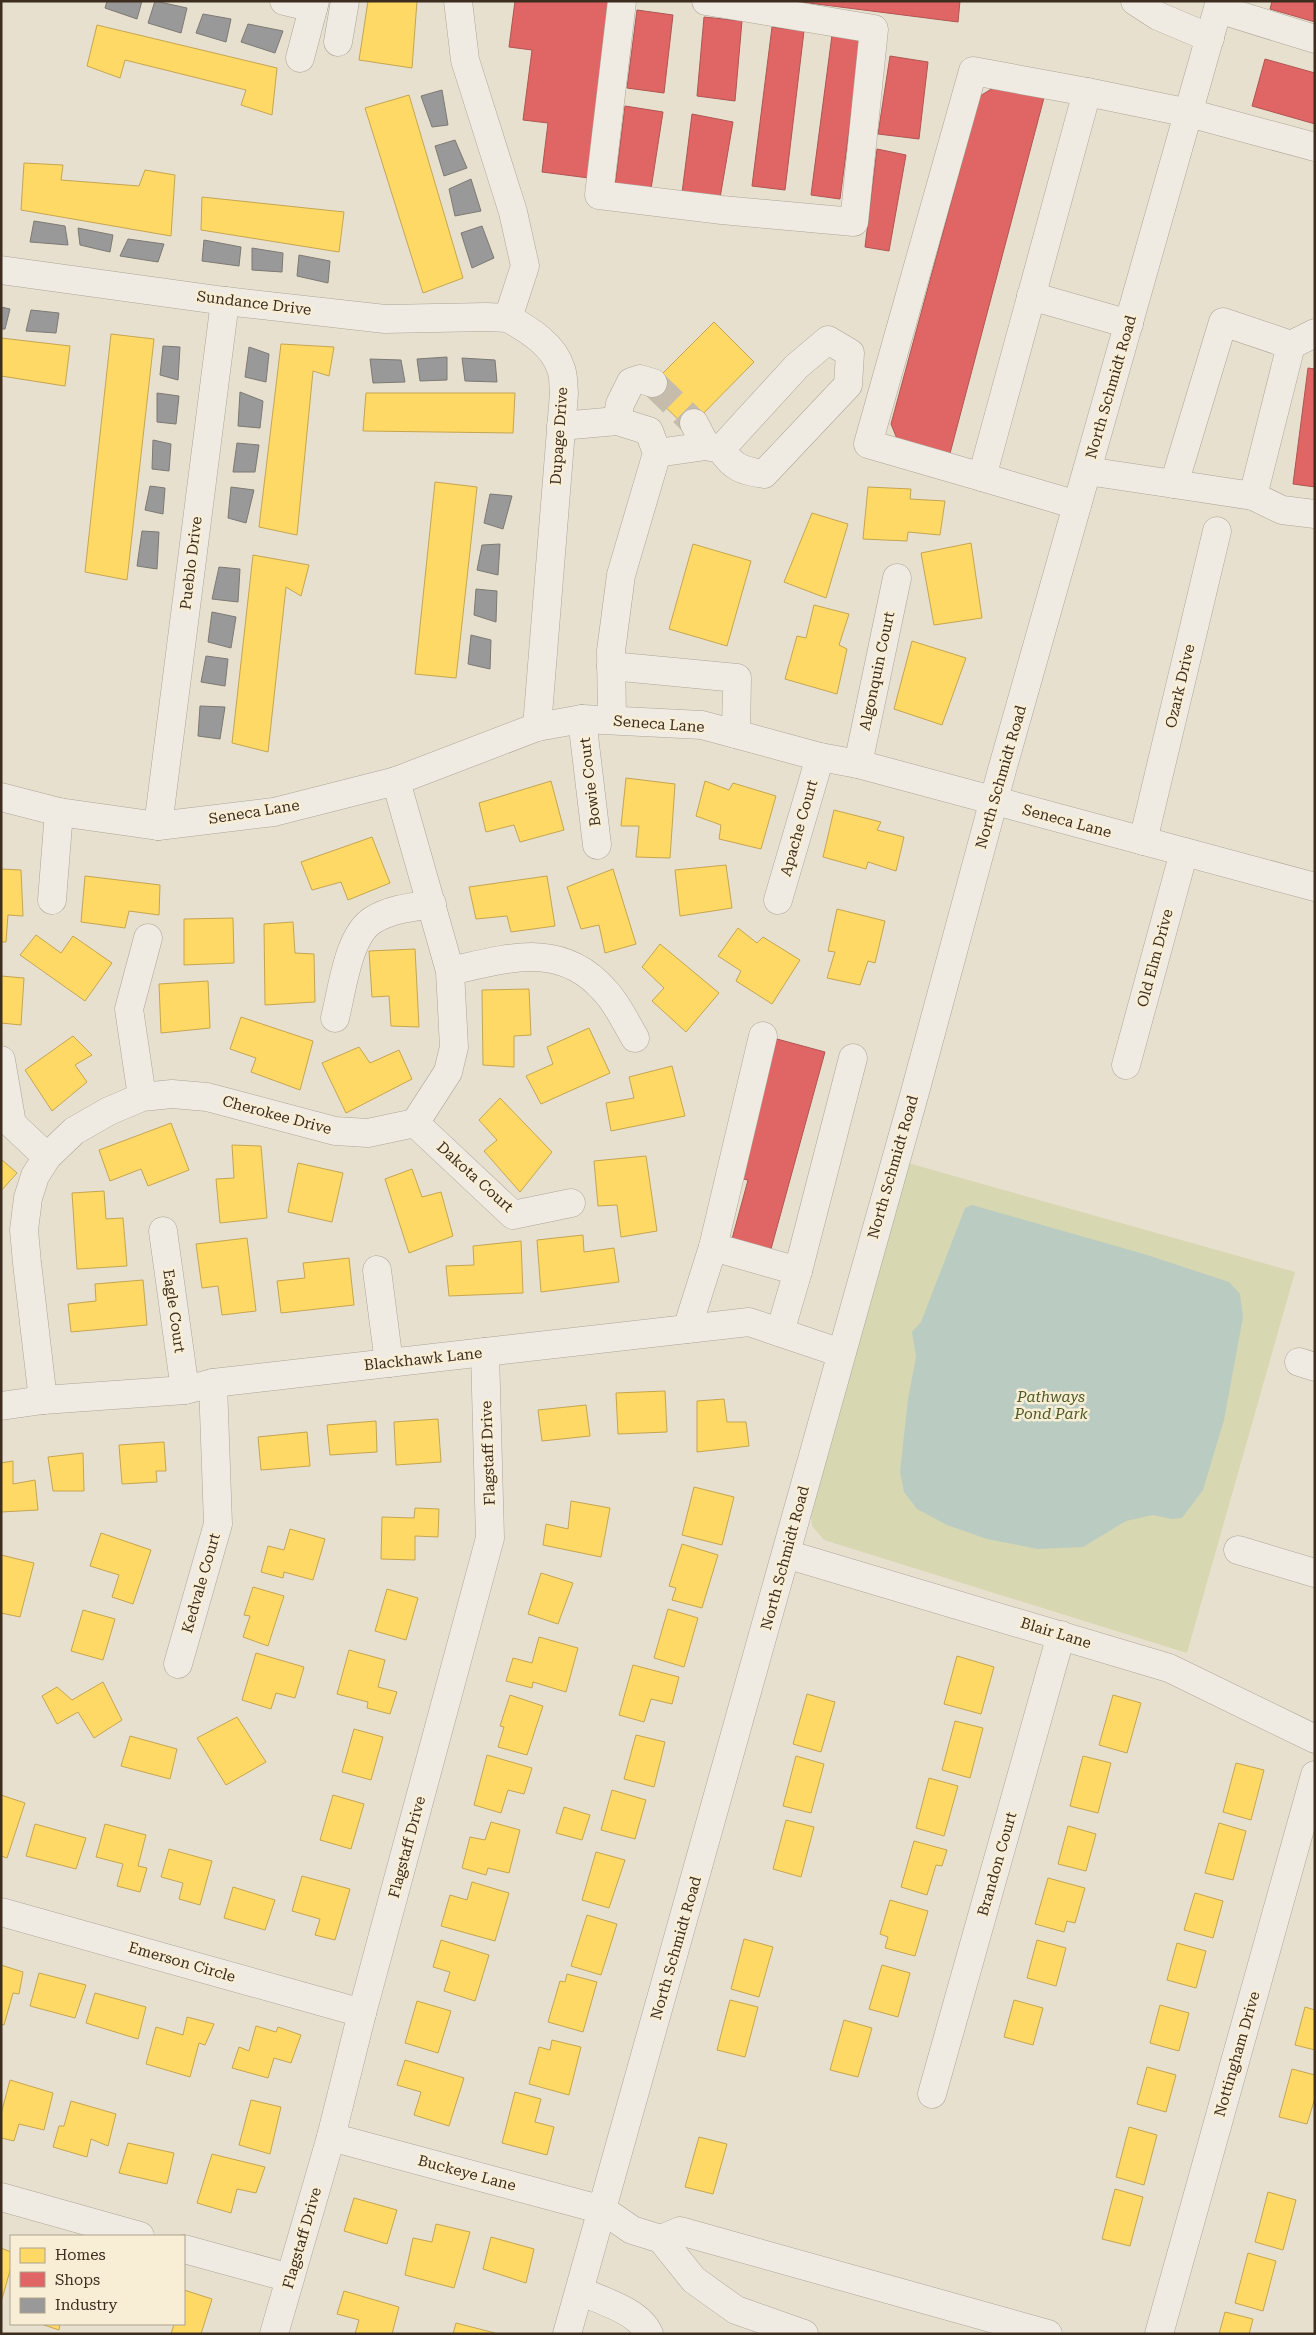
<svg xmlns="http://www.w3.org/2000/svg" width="1316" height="2335" font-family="'Roboto Serif',serif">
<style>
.green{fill:#d7d7b1}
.water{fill:#baccc2}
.homes{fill:#ffd966;stroke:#c5a551}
.shops{fill:#e06666;stroke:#af5551}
.industry{fill:#999;stroke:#7d7974}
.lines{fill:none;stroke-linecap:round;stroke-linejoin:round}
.minor-tunnel{stroke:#c5bcac;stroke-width:28;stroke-dasharray:28 14;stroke-linecap:butt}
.minor-casing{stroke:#aca598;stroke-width:29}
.minor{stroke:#efebe2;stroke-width:28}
.labels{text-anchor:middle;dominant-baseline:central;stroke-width:5;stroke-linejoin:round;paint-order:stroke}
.street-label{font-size:15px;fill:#3d2d1f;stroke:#f8eed6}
.park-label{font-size:15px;font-style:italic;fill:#4d5a24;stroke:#f8eed6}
</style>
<rect width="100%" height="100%" fill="#e7e0cf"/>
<polygon class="green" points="908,1163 1295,1272 1187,1653 824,1540 812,1526 811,1514"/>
<polygon class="water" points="972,1205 1144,1254 1229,1282 1240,1294 1243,1317 1224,1420 1203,1490 1182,1518 1172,1519 1153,1515 1126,1521 1083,1547 1038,1549 987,1539 947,1525 917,1509 904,1492 900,1472 908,1399 916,1357 912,1332 921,1322 965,1208"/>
<g class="homes">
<polygon points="368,1 417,1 412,68 359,60"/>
<polygon points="97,25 277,68 272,115 241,105 246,90 125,60 120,78 87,66"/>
<polygon points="409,95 463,278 423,293 365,108"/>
<polygon points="24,163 63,165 61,180 139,186 145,170 175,175 171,236 21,210"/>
<polygon points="202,197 344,212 339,252 201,230"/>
<polygon points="714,322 754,362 688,429 647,389"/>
<polygon points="111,334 154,339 127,580 85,572"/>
<polygon points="1,338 70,346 65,386 1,376"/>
<polygon points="281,344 334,347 329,376 313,371 297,535 259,527"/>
<polygon points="366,393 515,393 513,433 363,431"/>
<polygon points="435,482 477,487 456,678 415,674"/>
<polygon points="868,487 911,489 910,499 945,501 940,535 908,532 907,541 863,539"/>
<polygon points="812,513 848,524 826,598 784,582"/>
<polygon points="971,543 982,618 934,625 921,553"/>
<polygon points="693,544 751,561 727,646 669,629"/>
<polygon points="253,555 309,565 301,596 286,587 268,752 232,743"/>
<polygon points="814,605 849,614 839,645 847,649 837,694 785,679 797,636 806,638"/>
<polygon points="912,641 966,658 942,725 894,709"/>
<polygon points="626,778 675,784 670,858 636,857 639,826 621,826"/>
<polygon points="551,781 564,830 520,842 514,825 486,832 479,803"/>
<polygon points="705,781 729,790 733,783 776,796 761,849 719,839 721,825 696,816"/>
<polygon points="834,810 881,822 877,830 904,837 896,871 868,862 866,869 823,857"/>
<polygon points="372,837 390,883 348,900 341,882 312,890 301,862"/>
<polygon points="726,865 732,908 680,916 675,870"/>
<polygon points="1,869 21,870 23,916 8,915 6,942 1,942"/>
<polygon points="613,869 636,944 605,953 599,925 581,929 567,887"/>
<polygon points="85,876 160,885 159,915 129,911 125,928 81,922"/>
<polygon points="547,876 555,926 511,932 507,916 476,919 469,887"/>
<polygon points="837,909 885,921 875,963 868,961 860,985 827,978 835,952 828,951"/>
<polygon points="233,918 234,963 184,965 184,919"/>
<polygon points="293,922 295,953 314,954 315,1002 265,1005 264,924"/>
<polygon points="738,928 757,943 763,937 800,960 772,1004 736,981 741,971 718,956"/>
<polygon points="36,935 61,953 73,936 112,963 85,1001 20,955"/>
<polygon points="660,944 719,993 686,1032 652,1001 664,988 642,967"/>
<polygon points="415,949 419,1027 391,1026 389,996 372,997 369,951"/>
<polygon points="1,976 24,978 21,1025 1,1023"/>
<polygon points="208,981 210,1028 161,1033 159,984"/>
<polygon points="529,989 531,1035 514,1036 514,1067 483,1065 482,990"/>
<polygon points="241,1017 313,1041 300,1090 251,1072 256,1058 230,1049"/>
<polygon points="589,1028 610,1073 541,1104 526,1076 553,1064 547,1047"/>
<polygon points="73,1036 92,1055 75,1065 87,1082 52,1111 25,1070"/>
<polygon points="359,1047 370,1063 399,1050 412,1079 346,1113 322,1063"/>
<polygon points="672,1066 685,1116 611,1131 606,1103 634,1098 629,1077"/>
<polygon points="500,1098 552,1152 520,1192 484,1151 497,1140 479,1120"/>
<polygon points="171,1123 189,1170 148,1186 141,1169 110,1181 99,1150"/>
<polygon points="232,1145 261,1146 267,1218 220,1223 216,1179 234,1178"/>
<polygon points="646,1156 657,1231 621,1237 617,1205 598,1206 594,1161"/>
<polygon points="1,1159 17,1173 1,1191"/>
<polygon points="298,1163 343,1173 332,1222 288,1212"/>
<polygon points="412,1169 422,1197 441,1192 453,1236 409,1253 385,1179"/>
<polygon points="104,1191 106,1219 123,1218 127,1266 77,1269 72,1193"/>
<polygon points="583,1235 584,1252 614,1248 619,1282 541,1292 537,1240"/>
<polygon points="247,1238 256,1311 222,1315 218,1286 202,1288 196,1244"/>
<polygon points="521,1241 523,1293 449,1296 446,1266 474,1265 473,1246"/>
<polygon points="349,1258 354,1305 281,1313 277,1281 305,1278 303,1263"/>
<polygon points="143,1280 147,1325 71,1332 68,1304 96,1301 95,1284"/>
<polygon points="665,1391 667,1432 618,1434 616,1393"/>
<polygon points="724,1399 727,1422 746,1422 749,1446 697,1452 697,1401"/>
<polygon points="586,1405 590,1436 542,1441 538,1410"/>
<polygon points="438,1419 441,1462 396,1465 394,1422"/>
<polygon points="376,1421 377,1452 330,1455 327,1425"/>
<polygon points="307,1432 310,1466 261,1470 258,1437"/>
<polygon points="164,1442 166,1471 156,1471 157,1482 122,1484 119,1445"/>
<polygon points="83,1453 84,1491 53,1491 48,1457"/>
<polygon points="13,1461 13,1484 35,1480 38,1510 1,1512 1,1463"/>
<polygon points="694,1487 734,1497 722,1545 682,1535"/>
<polygon points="571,1501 610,1508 601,1557 543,1545 546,1524 568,1529"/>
<polygon points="415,1508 439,1509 438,1537 415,1536 415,1560 381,1559 382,1517 414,1518"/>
<polygon points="290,1529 325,1539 313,1580 284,1572 283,1578 261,1572 268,1546 284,1550"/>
<polygon points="101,1533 151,1550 133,1604 112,1597 119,1575 90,1566"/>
<polygon points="682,1544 718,1555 702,1608 672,1600 676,1588 669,1586"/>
<polygon points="1,1555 34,1563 20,1617 1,1613"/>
<polygon points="541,1573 573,1583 558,1624 528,1614"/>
<polygon points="253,1587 284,1596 268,1646 243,1637 250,1616 244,1615"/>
<polygon points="387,1589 418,1598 406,1640 375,1631"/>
<polygon points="668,1609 698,1618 684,1667 654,1658"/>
<polygon points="83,1610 115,1619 103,1660 71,1651"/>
<polygon points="539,1637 578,1648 566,1692 533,1682 532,1688 506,1681 513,1658 532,1663"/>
<polygon points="349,1650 385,1660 378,1687 397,1692 390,1714 367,1708 368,1702 337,1694"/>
<polygon points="256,1653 304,1667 295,1698 276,1693 271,1709 242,1700"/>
<polygon points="957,1656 994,1667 981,1714 944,1704"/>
<polygon points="633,1665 679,1677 672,1704 651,1699 644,1722 619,1715"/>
<polygon points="103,1682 122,1720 94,1738 78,1712 57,1724 42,1696 57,1687 72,1700"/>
<polygon points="807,1694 835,1702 821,1752 793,1744"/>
<polygon points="510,1695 543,1706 527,1755 498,1747 504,1727 500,1726"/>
<polygon points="1113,1695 1141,1703 1127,1753 1099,1745"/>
<polygon points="237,1717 266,1762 226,1785 197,1738"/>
<polygon points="955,1721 983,1728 970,1778 942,1770"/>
<polygon points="354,1729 383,1737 371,1780 342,1772"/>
<polygon points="636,1735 665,1742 654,1787 624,1779"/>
<polygon points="130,1736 177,1749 170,1779 121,1766"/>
<polygon points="487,1755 532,1768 524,1794 508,1790 501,1813 474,1805"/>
<polygon points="796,1756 824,1764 811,1813 783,1806"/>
<polygon points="1083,1756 1111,1763 1098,1813 1070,1806"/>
<polygon points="1236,1763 1264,1770 1251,1820 1223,1812"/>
<polygon points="929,1778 958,1786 944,1836 916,1828"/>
<polygon points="612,1790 646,1800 635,1839 601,1830"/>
<polygon points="1,1795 25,1803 7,1858 1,1856"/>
<polygon points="333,1795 364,1804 351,1849 320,1840"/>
<polygon points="564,1807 590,1815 582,1840 556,1833"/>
<polygon points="786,1820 814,1827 801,1877 773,1869"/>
<polygon points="491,1822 520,1830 509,1873 488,1868 486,1875 462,1868 470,1837 485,1840"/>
<polygon points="1219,1823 1246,1831 1233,1880 1205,1873"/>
<polygon points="35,1824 86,1838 76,1869 26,1856"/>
<polygon points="105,1824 146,1835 138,1866 147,1868 140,1892 117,1886 123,1864 96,1857"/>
<polygon points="1068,1826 1096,1834 1086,1871 1058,1864"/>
<polygon points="914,1841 947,1850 942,1866 936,1865 927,1895 901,1887"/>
<polygon points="169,1849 212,1861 200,1905 179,1899 183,1883 161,1877"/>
<polygon points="596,1852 625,1860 609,1908 582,1900"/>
<polygon points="302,1876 350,1889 335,1940 315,1935 320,1919 292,1911"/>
<polygon points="1048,1878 1085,1888 1075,1923 1067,1921 1064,1932 1035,1924"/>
<polygon points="472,1882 509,1893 495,1941 441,1926 450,1895 467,1900"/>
<polygon points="233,1887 275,1900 265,1930 224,1918"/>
<polygon points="1195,1893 1223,1901 1213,1938 1184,1930"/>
<polygon points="890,1900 928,1911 915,1956 885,1948 888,1937 880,1934"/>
<polygon points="587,1915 617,1924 601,1975 571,1966"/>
<polygon points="744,1939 773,1947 759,1997 731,1989"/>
<polygon points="441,1940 489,1955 475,2001 444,1991 450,1972 433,1967"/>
<polygon points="1037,1940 1066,1948 1056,1986 1027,1978"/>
<polygon points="1177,1943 1206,1951 1196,1988 1167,1980"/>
<polygon points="1,1965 23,1972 19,1994 13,1993 4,2025 1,2024"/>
<polygon points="882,1965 910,1973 898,2017 869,2009"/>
<polygon points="39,1973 86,1985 75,2018 30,2006"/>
<polygon points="567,1974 597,1982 583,2032 548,2022 560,1981 565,1982"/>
<polygon points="95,1993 146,2007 138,2039 86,2023"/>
<polygon points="730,2000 758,2007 745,2057 717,2050"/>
<polygon points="1014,2000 1043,2008 1033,2045 1004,2037"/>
<polygon points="417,2001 451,2011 438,2053 405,2043"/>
<polygon points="1160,2005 1189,2013 1179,2051 1150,2043"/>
<polygon points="1305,2007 1315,2010 1315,2050 1295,2045"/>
<polygon points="187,2017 214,2024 205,2045 199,2043 190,2077 146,2064 156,2027 183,2035"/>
<polygon points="844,2020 872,2028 858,2077 830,2070"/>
<polygon points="256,2026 276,2032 278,2027 301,2035 291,2063 274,2058 268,2078 232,2068 239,2047 249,2051"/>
<polygon points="552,2040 581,2047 569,2095 529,2084 539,2047 550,2050"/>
<polygon points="405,2060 464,2078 449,2126 414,2115 421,2092 397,2085"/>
<polygon points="1147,2067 1176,2075 1166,2112 1137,2104"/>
<polygon points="1292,2069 1315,2075 1315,2098 1307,2124 1279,2117"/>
<polygon points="10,2080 53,2093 44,2130 19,2124 14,2141 1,2138 1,2114"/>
<polygon points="515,2092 541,2099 535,2122 554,2127 547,2155 502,2143"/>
<polygon points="251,2100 281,2107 270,2154 239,2145"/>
<polygon points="71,2101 116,2114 108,2146 91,2139 87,2157 53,2147 59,2126 64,2126"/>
<polygon points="1129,2127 1157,2135 1144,2185 1116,2177"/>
<polygon points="699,2137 727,2144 713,2194 685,2187"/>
<polygon points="128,2143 174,2153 167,2184 119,2173"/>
<polygon points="212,2154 265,2167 256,2193 237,2189 231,2213 197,2203"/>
<polygon points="1115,2189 1143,2197 1130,2246 1102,2239"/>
<polygon points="1268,2192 1296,2200 1283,2250 1255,2242"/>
<polygon points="354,2198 397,2210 387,2244 344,2231"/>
<polygon points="436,2224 470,2232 454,2288 405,2275 413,2238 432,2242"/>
<polygon points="491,2237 534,2249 526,2283 483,2269"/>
<polygon points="1,2248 11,2252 11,2267 2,2299"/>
<polygon points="1248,2253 1276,2261 1263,2311 1235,2303"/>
<polygon points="184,2290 212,2299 201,2334 171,2334 174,2324 184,2324"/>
<polygon points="344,2291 399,2307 392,2334 355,2334 359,2320 337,2314"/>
<polygon points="1225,2312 1253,2319 1249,2334 1219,2334"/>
<polygon points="456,2323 495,2333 495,2334 453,2334"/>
<polygon points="41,2324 60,2324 59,2330"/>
</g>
<g class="shops">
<polygon points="515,1 610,1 589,178 542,172 548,123 523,120 532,50 509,47"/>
<polygon points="793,1 960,1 958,22"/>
<polygon points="1272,1 1315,1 1315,22 1270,9"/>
<polygon points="637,10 673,15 664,93 627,88"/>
<polygon points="704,17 742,21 735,101 697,96"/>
<polygon points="772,27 804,31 785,190 752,186"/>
<polygon points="832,35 861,39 840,199 811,195"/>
<polygon points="890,56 928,62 919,139 878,134"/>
<polygon points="1265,59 1315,73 1315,124 1252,106"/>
<polygon points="1001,83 1045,94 948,461 900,446 891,424 980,96"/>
<polygon points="625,106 663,112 651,189 615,186"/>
<polygon points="692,114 733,122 720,198 682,193"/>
<polygon points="877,149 906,155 889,251 865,247"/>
<polygon points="1308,368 1315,369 1315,487 1293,484"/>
<polygon points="777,1039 825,1052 771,1249 732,1239 748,1180 739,1178"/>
</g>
<g class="industry">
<polygon points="107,1 142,1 137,19 105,8"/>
<polygon points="155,1 187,8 181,33 148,23"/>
<polygon points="203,14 231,19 226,42 196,33"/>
<polygon points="248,24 283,31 275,53 241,42"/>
<polygon points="442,90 448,125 432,127 421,96"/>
<polygon points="455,140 467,168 444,176 435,146"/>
<polygon points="471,179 481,211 455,216 449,189"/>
<polygon points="34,221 65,226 68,245 30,242"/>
<polygon points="482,226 494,258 472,268 461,233"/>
<polygon points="78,228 113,235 110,252 80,245"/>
<polygon points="128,239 164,244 158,262 120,256"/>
<polygon points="204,240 241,247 239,266 202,261"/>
<polygon points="252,248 283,253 282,272 252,270"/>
<polygon points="299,255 330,261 328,283 297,276"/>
<polygon points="1,307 10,309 5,329 1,329"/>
<polygon points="31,310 59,313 56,333 26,331"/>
<polygon points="163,346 180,347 178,380 160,375"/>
<polygon points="249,347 269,354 266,382 245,377"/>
<polygon points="447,357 447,380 420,381 417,359"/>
<polygon points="462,358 495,360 497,382 465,381"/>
<polygon points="370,359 401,360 405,382 373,383"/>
<polygon points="240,392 263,401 260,428 238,426"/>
<polygon points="157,393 179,396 176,424 157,422"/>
<polygon points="153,440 171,444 169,471 152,469"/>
<polygon points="237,443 259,445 255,472 233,472"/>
<polygon points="150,486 165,488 163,514 145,510"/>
<polygon points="231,487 254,490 246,523 228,518"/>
<polygon points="490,494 512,496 503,529 484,523"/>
<polygon points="142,531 159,532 157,569 137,566"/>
<polygon points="500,544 498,575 477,570 482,545"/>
<polygon points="219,567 240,569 238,602 212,599"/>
<polygon points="476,589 497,591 496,622 474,615"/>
<polygon points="212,612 236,617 231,648 208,642"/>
<polygon points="471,635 491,640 490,669 468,664"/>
<polygon points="206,656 228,659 225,686 201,682"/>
<polygon points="200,706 225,707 220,739 198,736"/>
</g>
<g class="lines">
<polyline class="minor-tunnel" points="653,383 694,423"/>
<g class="minor-casing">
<g id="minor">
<polyline points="284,1 313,8"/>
<path d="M458,1L465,60L513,212L525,266L508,318C529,330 554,345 561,369C564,376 563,386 564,393L537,727"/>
<polyline points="622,1 599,195 722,210 854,222 874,29 706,1"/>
<polyline points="1135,1 1158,16 1210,38"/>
<polyline points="1218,9 1315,39"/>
<polyline points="338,42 345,1"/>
<polyline points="300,58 315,1"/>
<polyline points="1,270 225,301 385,319 486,317 508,318"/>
<polyline points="1031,296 1129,324"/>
<polyline points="617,421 620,404 631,382 640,379 653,383"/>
<polyline points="694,423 706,446"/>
<polyline points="561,426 617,421 649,431 657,453 621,575 611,651 612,720"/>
<path d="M657,453L706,446L721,449C733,468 743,471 764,474L848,385L850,353L828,340L797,366L721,449"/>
<polyline points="1087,471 1174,484 1223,322 1291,345 1315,333"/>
<polyline points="982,477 868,444 973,71 1087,92"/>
<polyline points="1174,484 1253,496 1291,345"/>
<polyline points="1253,496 1282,510 1315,514"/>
<polyline points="1077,505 982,477 1087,92 1189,113 1315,147"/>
<polyline points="611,666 737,678 736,734"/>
<polyline points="582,719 597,845"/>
<polyline points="858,764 897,578"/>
<polyline points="1,797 59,812 158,826 274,812 396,781 537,727 582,719 702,725 820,757 858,764 1315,887"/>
<polyline points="158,826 225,301"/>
<polyline points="1143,841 1217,531"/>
<polyline points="52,900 59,812"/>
<polyline points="778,900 820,757"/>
<path d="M450,971C508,958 562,940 606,992C618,1005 626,1023 635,1038"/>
<path d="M335,1018C342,991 348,935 373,920C390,909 412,907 432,904"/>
<polyline points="1,1060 12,1124 47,1157"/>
<polyline points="1126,1065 1184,852"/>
<polyline points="142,1097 129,1009 148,938"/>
<polyline points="415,1123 513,1215 571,1203"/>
<polyline points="163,1231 185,1390"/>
<polyline points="713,1247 763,1036"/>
<polyline points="377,1270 389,1363"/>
<polyline points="798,1271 853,1058"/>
<polyline points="687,1329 713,1247 798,1271 780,1332"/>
<polyline points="1299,1362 1315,1367"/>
<polyline points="43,1400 27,1263 24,1230 28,1198 35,1176 47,1157 74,1131 109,1111 142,1097 172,1094 207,1097 335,1131 368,1133 415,1123 448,1072 454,1047 450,971 396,781"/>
<polyline points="1,1406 43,1400 185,1390 213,1383 749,1322 841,1353"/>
<polyline points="1238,1550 1315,1573"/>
<polyline points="786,1554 1169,1668 1315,1739"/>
<polyline points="178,1664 218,1524 213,1383"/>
<polyline points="1,1912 362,2013"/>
<polyline points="932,2094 1061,1635"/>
<polyline points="331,2137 603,2210 632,2230 661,2239 694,2280 736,2310 804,2334"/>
<polyline points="1,2197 140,2236"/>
<polyline points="661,2239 680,2231 1048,2334"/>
<polyline points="184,2249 290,2278"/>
<path d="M580,2291C602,2301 639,2311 649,2334"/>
<polyline points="274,2334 331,2137 362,2013 490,1538 485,1352"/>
<polyline points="567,2334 915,1092 1002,770 1220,1"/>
<polyline points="1159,2334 1315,1775"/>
</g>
</g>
<use href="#minor" class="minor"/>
</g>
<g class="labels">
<g class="street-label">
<text transform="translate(254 303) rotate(7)">Sundance Drive</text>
<text transform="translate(1111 387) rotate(-74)">North Schmidt Road</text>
<text transform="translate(559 436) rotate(-86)">Dupage Drive</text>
<text transform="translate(191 563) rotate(-83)">Pueblo Drive</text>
<text transform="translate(877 671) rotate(-78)">Algonquin Court</text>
<text transform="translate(1180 686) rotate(-77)">Ozark Drive</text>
<text transform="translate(659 724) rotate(4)">Seneca Lane</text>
<text transform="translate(1001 777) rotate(-74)">North Schmidt Road</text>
<text transform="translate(590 782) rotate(-97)">Bowie Court</text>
<text transform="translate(254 812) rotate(-9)">Seneca Lane</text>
<text transform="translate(1067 821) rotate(15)">Seneca Lane</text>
<text transform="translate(799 828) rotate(-74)">Apache Court</text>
<text transform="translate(1155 958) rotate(-75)">Old Elm Drive</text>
<text transform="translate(277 1115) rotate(15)">Cherokee Drive</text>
<text transform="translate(893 1167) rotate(-74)">North Schmidt Road</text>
<text transform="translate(475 1177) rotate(42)">Dakota Court</text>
<text transform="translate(174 1311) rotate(82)">Eagle Court</text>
<text transform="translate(423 1359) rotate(-6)">Blackhawk Lane</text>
<text transform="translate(488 1453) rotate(-92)">Flagstaff Drive</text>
<text transform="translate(785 1558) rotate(-75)">North Schmidt Road</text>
<text transform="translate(201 1583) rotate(-74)">Kedvale Court</text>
<text transform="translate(1056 1633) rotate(17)">Blair Lane</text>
<text transform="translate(407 1847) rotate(-75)">Flagstaff Drive</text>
<text transform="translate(997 1864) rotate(-74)">Brandon Court</text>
<text transform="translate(676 1948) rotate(-74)">North Schmidt Road</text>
<text transform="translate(182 1962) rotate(16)">Emerson Circle</text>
<text transform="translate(1237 2054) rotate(-74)">Nottingham Drive</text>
<text transform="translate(467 2173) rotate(15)">Buckeye Lane</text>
<text transform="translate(302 2238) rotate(-74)">Flagstaff Drive</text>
</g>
<g class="park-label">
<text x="1051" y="1397">Pathways<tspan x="1051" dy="17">Pond Park</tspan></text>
</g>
</g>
<rect width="1316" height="2335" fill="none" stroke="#3d2d1f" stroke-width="5"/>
<rect x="10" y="2235" width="175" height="90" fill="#f8eed6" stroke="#ada18d"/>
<rect x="20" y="2248" width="25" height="15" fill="#ffd966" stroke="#ada18d"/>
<text x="55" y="2260" font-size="15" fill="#3d2d1f">Homes</text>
<rect x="20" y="2272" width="25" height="15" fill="#e06666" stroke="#ada18d"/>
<text x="55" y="2285" font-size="15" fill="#3d2d1f">Shops</text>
<rect x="20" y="2298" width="25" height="15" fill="#999999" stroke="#ada18d"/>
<text x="55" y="2310" font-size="15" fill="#3d2d1f">Industry</text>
</svg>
